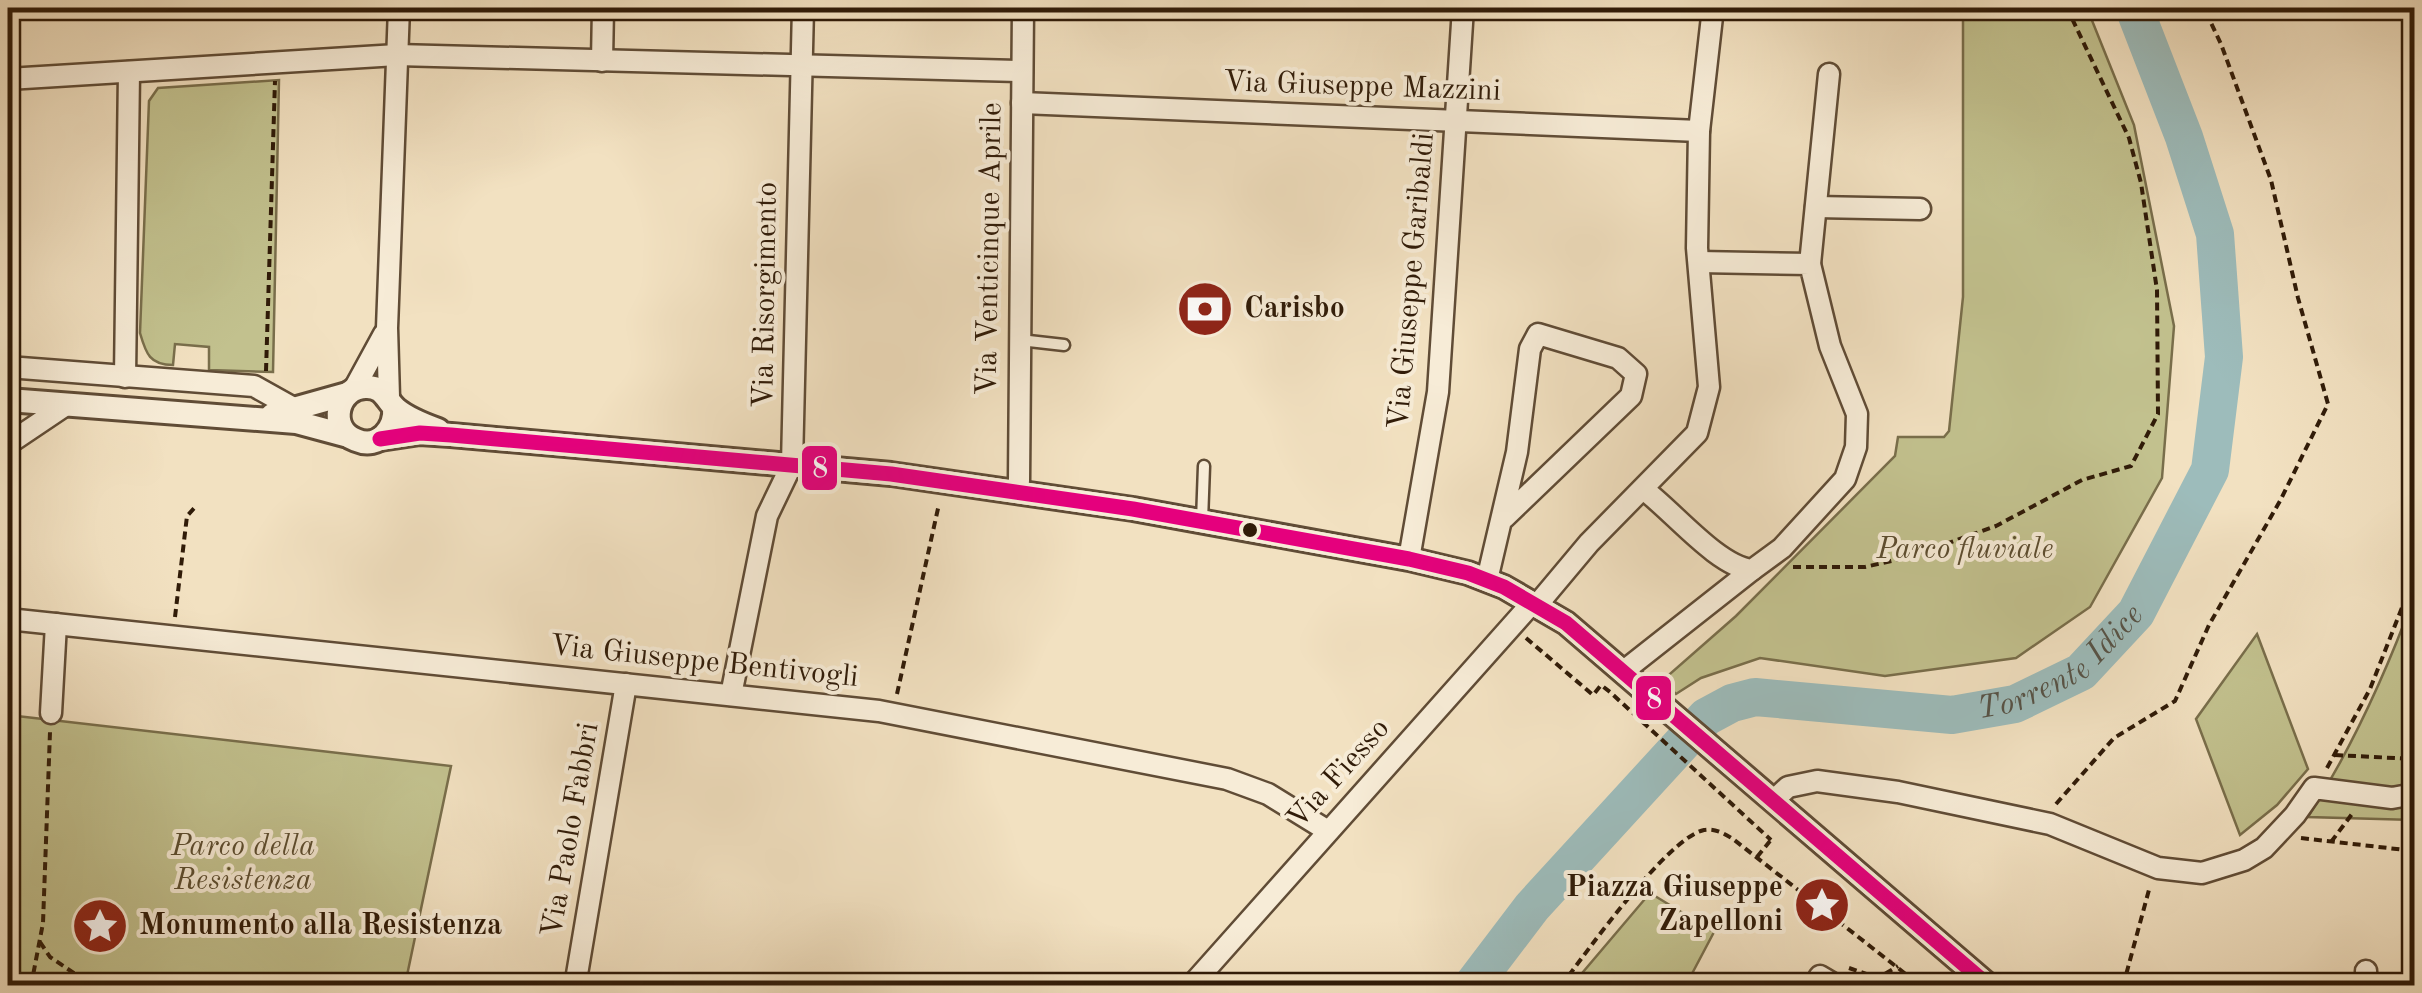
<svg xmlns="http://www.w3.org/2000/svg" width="2422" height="993" font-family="'Old Standard TT',serif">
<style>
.green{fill:#c2c18e;stroke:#796e4b;stroke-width:2.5}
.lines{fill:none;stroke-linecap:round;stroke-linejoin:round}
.river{stroke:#9dbcbb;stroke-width:38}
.service-casing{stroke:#604c36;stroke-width:15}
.minor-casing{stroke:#604c36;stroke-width:25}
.tertiary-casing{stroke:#604c36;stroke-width:28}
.path{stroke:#301b08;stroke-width:4;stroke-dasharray:8 5;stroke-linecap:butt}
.service{stroke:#f7ecd7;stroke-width:10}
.minor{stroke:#f7ecd7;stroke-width:20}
.tertiary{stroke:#f7ecd7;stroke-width:22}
.bus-1-casing{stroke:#f7ecd7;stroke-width:22}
.bus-1{stroke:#e5007d;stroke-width:15}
.bus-dot{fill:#301b08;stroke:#f7ecd7;stroke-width:4}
.labels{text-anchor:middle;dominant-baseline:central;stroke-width:8;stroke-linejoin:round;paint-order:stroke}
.street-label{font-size:30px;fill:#301b08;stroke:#f7ecd7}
.poi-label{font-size:30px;font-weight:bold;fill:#301b08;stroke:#f7ecd7;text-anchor:start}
.park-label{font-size:30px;font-style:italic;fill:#5c4d30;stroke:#f7ecd7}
.water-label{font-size:32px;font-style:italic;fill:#565347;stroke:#f7ecd7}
.line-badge{stroke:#f7ecd7;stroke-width:4}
.badge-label{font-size:28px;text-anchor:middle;font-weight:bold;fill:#fff}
</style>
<rect width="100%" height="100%" fill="#f2e1c1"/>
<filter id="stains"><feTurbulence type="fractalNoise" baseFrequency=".002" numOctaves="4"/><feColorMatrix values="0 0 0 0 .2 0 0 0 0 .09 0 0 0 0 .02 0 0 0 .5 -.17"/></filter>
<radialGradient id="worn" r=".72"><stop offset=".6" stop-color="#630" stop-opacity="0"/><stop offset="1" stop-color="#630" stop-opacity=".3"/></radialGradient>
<g class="green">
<polygon points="1963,8 2087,8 2134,125 2174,326 2162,478 2090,607 2016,658 1885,676 1760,658 1701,678 1676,694 1663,680 1736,616 1895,456 1898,437 1944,437 1949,431 1963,297"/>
<path d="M279,80L273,372L209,370V347L175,344L173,365C150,365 146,354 140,333L149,101L158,88Z"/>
<path d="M2414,597V820L2308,817C2352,748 2386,673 2414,597Z"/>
<polygon points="2257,634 2308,769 2277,805 2240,835 2196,719"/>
<polygon points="8,715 451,766 405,985 8,985"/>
<polygon points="1650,893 1714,932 1686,985 1572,985"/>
</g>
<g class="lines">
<path class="river" id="s1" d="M1472,986L1532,907L1706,717L1732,703L1755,697L1952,715L2015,704L2081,672L2136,613L2210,470L2224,357L2215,234L2184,137L2134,8"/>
<g class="service-casing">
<g id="service">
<polyline points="1020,340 1064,345"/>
<polyline points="1202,521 1204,466"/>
</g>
</g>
<g class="minor-casing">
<g id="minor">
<polyline points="602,61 603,8"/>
<polyline points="8,79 397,55 1022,71"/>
<polyline points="1022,103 1699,131"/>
<polyline points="1816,207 1920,209"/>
<polyline points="1810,264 1829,74"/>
<polyline points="8,367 254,386 297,410"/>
<polyline points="125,377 129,72"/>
<polyline points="354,389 384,334"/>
<polyline points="389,397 387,328 399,8"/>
<polyline points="8,444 66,405"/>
<path d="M1643,489C1673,511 1717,566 1752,570L1782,548L1845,479L1856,447L1857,414L1830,346L1810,264L1699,262"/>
<polyline points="1015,491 1019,481 1023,8"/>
<polyline points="1409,559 1438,392 1463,8"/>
<polyline points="1487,580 1517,452 1530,349 1538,334 1618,358 1636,374 1631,396 1504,518"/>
<polyline points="1537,605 1589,543 1697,433 1709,387 1697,248 1699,131 1713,8"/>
<polyline points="8,619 879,711 1227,779 1268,794 1328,831"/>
<polyline points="1625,670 1752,570"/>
<polyline points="731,695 767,516 792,464 803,8"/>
<polyline points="51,713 56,624"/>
<polyline points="1773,801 1788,787 1817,781 1898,792 2050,824 2158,868 2202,873 2244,860 2264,848 2295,815 2314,788 2392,798 2414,794"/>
<polyline points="2366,971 2367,986"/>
<polyline points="575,986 626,684"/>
<polyline points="1191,986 1533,602"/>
<polyline points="1814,986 1820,976 1837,986"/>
</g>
</g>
<g class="tertiary-casing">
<g id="tertiary">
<polyline points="8,400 296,422 348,436"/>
<path d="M394,407C396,428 379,450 356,440C327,429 337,386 367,387C384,387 386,400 396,409C408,419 424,425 438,430"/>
<polyline points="272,415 347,394"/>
<polyline points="380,439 420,433 451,435 891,474 1133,509 1409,559 1468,573 1504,587 1566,623 1989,986"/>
</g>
</g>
<g class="path">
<polyline points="266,371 275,81"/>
<polyline points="1793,567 1865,567 1909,557 1996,526 2082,480 2131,466 2158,414 2157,290 2141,183 2129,138 2067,8"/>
<polyline points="175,617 187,516 197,505"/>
<polyline points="1526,638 1593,695 1601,685 1610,692 1771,840"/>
<polyline points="897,694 939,504"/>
<polyline points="2335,755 2414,759"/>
<polyline points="2327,768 2370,689 2414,577"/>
<polyline points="2056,804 2114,738 2175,701 2209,625 2280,501 2328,404 2298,298 2271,180 2221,44 2204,8"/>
<polyline points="2301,838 2414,851"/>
<polyline points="2331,842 2352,814"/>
<polyline points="1757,857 1770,841"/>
<polyline points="40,942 50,957 93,986"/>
<polyline points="1849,968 1878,978 1898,966"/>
<polyline points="31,986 43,923 50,732"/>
<path d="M1561,986C1586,953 1667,838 1704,830C1715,828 1725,834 1733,839L1921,986"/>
<polyline points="2123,986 2150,886"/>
</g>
<use href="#service" class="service"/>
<use href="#minor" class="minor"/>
<use href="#tertiary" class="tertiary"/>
<g class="bus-1-casing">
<polyline id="bus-1" points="380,439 420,433 451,435 891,474 1133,509 1409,559 1468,573 1504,587 1566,623 1989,986"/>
</g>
<use href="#bus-1" class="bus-1"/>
</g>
<defs>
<g id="bank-disc" transform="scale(2.875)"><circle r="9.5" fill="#8f2418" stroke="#f7ecd7"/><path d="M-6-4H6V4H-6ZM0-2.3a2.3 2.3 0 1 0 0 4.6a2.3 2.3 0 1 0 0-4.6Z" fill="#fff"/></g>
<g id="sight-disc" transform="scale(2.875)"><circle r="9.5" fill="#8f2418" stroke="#f7ecd7"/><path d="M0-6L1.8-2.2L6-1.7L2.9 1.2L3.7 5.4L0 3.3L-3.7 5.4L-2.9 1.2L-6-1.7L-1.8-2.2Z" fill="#fff"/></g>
</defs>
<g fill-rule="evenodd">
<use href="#bank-disc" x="1205" y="309"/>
<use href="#sight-disc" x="1822" y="905"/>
<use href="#sight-disc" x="100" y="926"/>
</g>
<circle class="bus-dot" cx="1250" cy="530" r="9"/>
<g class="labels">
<g class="street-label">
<text transform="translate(1362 87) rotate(2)">Via Giuseppe Mazzini</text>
<text transform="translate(990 249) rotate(-89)">Via Venticinque Aprile</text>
<text transform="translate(1412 281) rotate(-85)">Via Giuseppe Garibaldi</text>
<text transform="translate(766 295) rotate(-89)">Via Risorgimento</text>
<text transform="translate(704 662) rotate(6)">Via Giuseppe Bentivogli</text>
<text transform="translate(1339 774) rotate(-48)">Via Fiesso</text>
<text transform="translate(571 830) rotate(-80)">Via Paolo Fabbri</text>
</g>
<g class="poi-label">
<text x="1244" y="309">Carisbo</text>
<text x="1783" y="888" text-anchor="end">Piazza Giuseppe<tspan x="1783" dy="34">Zapelloni</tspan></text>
<text x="139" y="926">Monumento alla Resistenza</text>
</g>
<g class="park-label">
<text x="1965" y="550">Parco fluviale</text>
<text x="243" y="847">Parco della<tspan x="243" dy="34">Resistenza</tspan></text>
</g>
<g class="water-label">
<text stroke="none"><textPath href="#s1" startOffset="732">Torrente Idice</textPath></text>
</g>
</g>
<g class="line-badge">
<rect x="800" y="444" width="39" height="48" rx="10" fill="#e5007d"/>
<rect x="1634" y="674" width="39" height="48" rx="10" fill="#e5007d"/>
</g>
<g class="badge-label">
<text x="820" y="477">8</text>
<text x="1654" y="708">8</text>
</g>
<rect width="2422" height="993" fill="none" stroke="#f2e1c1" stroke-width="40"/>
<rect x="10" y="10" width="2402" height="973" fill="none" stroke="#301b08" stroke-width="5"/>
<rect x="20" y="20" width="2382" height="953" fill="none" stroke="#301b08" stroke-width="2.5"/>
<rect width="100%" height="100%" filter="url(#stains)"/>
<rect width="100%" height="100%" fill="url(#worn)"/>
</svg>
